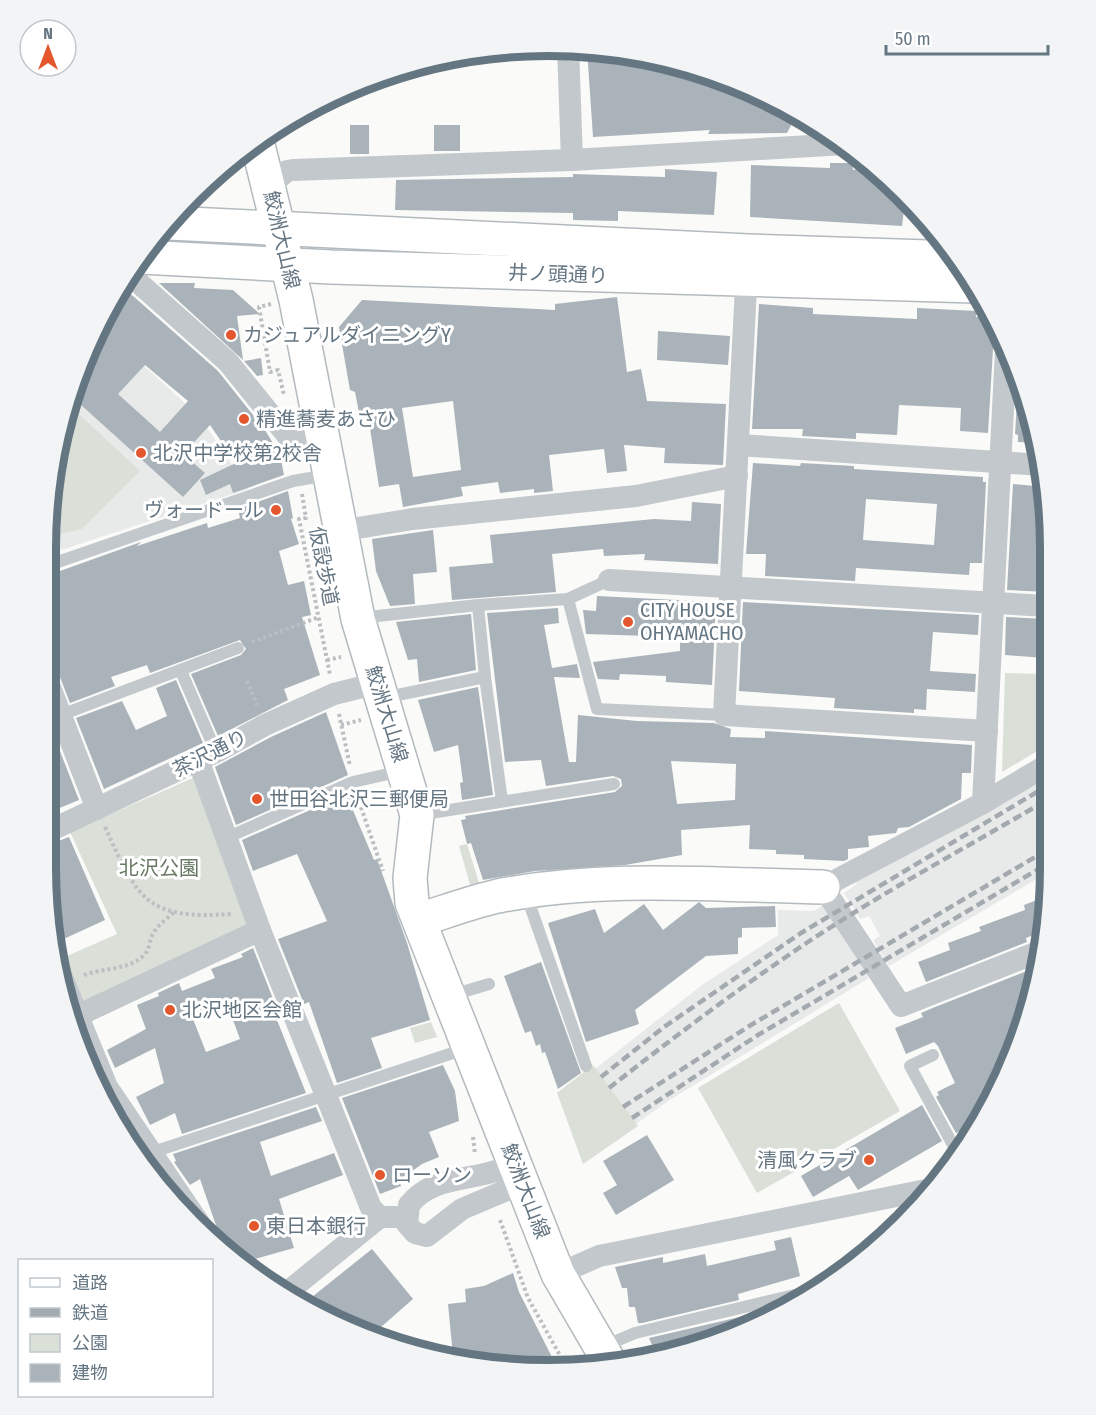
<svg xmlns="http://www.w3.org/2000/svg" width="1096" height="1415" font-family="'Fira Sans Condensed','Noto Sans JP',sans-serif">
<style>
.built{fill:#e8e9e9}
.green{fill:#dadfd7}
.building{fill:#aab3b9;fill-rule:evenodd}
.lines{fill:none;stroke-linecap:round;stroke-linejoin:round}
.secondary-casing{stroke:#b3babf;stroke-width:36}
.path{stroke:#bbbfc2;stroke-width:4;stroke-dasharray:3 3;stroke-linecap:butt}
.lane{stroke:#c3c8cc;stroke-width:12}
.street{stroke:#c3c8cc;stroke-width:22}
.secondary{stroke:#fff;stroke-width:33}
.rail{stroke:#a2aab0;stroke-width:4.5;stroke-dasharray:9 4.5;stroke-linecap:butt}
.poi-dot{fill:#e4572e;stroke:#fff;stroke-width:2}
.labels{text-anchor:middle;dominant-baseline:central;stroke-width:6;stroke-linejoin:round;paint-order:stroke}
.street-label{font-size:20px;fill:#657683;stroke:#fff}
.poi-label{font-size:20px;fill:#657683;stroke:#fff;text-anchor:start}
.park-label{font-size:20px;fill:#687a64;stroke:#fff}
.rim{fill:none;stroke:#657683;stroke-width:8}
</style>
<rect width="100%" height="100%" fill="#fafaf8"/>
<g class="built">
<polygon points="103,328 200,417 248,489 46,555 46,515 72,387"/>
<polygon points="1047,773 1047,873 889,966 873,940 880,936 869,916 860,919 844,893 857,884 854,876"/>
<polygon points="823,905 869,978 668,1101 636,1124 595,1069 702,985 778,935 778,910 814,911"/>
</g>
<g class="green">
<polygon points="68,404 140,471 82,529 47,537 46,515"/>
<polygon points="1005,673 1042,674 1039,750 1002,772"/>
<polygon points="195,777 248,928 87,1002 79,1000 58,960 117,934 70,832"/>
<polygon points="467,844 480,886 471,888 459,846"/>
<polygon points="839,1003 900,1111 757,1193 698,1088"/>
<polygon points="431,1022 437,1037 415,1043 410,1028"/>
<polygon points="593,1065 638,1126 583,1164 557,1093"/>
</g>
<g class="building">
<polygon points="587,49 646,55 741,83 797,114 787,133 708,134 710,130 593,137"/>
<rect x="350" y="125" width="19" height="29"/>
<rect x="434" y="125" width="26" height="26"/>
<polygon points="830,163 852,163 853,170 872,166 904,193 918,210 904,210 902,226 750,217 751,165 830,168"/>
<polygon points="665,169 717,172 714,215 618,211 618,221 573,220 573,213 395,210 396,180 573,177 573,174 665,177"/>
<polygon points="159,283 195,283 194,288 233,290 260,314 237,316 243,360"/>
<path d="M124,288L218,371L265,430L280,455L284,475L233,493L230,484L206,495L200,480L236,463L210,425L183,454L205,473L183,497L70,395L72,387ZM145,365L188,401L160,432L118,394Z"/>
<path d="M617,297L627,372L641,369L647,401L726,404L723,465L664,463L665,448L624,445L627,471L607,473L604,449L549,455L553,491L534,493V489L500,493L498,482L461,487L463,496L403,507L399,484L379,487L369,422L361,423L355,392L350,390L339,327L362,300L555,310V304ZM453,401L461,470L413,477L402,408Z"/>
<polygon points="759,304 813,308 813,314 917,319 917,308 976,311 976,317 991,318 1000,336 993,349 988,433 960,431 961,408 899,405 897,435 856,433 856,439 802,436 803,429 752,429"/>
<polygon points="658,331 730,336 728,365 657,360"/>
<polygon points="261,358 263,375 257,376 244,361"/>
<polygon points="1025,391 1028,402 1037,443 1018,442 1018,435 1015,434 1017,401 1020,401 1021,392"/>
<path d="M753,463L800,466L801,463L854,466V469L983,477V482H986L982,563H970L969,575L856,568L855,581L765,576L766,554H746ZM866,499L937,504L934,545L863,540Z"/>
<polygon points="1013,484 1047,487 1047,592 1007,590"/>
<polygon points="288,491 293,518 291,519 299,544 279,551 288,585 304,581 311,615 302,617 320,675 284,689 288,700 218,736 191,674 241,655 246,649 240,640 150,673 147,665 111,677 115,686 70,703 58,672 54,666 46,664 46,576 141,542 137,546 207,523 208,528 240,518 238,509"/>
<polygon points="692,502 721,504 718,564 644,560 645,554 604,556 603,549 552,554 556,592 452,600 449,567 493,563 490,535 654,519 691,521"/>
<polygon points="433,530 437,572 413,574 415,604 390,606 376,571 372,539"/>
<polygon points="597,596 716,602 712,685 666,682 666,676 620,674 619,680 598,679 593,662 680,651 680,637 586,634 583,610 596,611"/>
<polygon points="743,602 979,615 978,635 933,632 930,671 976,674 975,692 927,689 926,710 914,709 914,713 834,708 835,698 739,691"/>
<path d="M558,608L559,623L544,625L552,668L577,664L580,678L554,677L569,762H576L578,715L637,721L714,723L731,729L730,737L765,738V731L972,745L971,773H962L961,799L909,827L898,828L896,833L868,836L869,847L848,849V859L844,861L804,859V855L776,854V850L749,849L750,825L681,830L682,855L625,865L535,871L483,880L471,843L467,844L461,820L466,819L465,816L615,792L622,786L621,779L613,776L546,786L541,760L505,762L487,613ZM671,761L736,764L735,800L677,804Z"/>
<polygon points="471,614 476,670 419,682 417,659 408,660 396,622"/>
<polygon points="1006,617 1047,619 1047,654 1043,653 1043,658 1005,655"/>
<polygon points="176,680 203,743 104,789 76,718 122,701 136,730 167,716 156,688"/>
<polygon points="478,687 493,795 462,800 460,783 463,782 458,745 434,752 418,700"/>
<polygon points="326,712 348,775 236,825 215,767 271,737"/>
<polygon points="51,728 79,800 45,814 45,729"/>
<polygon points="349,793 354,807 352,808 374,860 377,859 407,943 430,1020 371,1038 382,1068 337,1083 309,1002 304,1004 278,939 327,921 297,854 253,871 242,840"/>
<polygon points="69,837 105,920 55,943 45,867 45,846"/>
<polygon points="1047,896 1047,927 1040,929 1041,932 1026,938 1027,942 926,982 918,962 950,950 948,943 981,931 979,927 1025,910 1024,905"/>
<polygon points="699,902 706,908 775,906 776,927 742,928 742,937 738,938 738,954 706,956 635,1010 639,1024 586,1042 548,923 595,909 604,933 644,904 663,930"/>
<path d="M253,948L279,1014L275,1015L306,1093L182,1134L175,1113L150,1125L136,1097L164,1083L155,1048L115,1068L107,1050L146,1029L137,1005L159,996L158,993L179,983L182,991L215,978L211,969L243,957L241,954ZM226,1001L240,1039L206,1052L191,1014Z"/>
<polygon points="541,962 581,1073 558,1089 545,1052 542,1053 540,1044 536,1046 531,1031 525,1033 504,976"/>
<polygon points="1037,967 1024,1029 967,1145 960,1131 956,1133 936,1097 939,1095 937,1092 955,1083 938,1046 934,1042 906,1054 895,1028 923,1017 921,1013 935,1007"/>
<polygon points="443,1065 455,1091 459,1121 429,1132 439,1157 422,1164 399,1180 401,1186 380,1194 342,1098"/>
<polygon points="922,1105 942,1141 858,1190 849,1176 813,1197 801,1176"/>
<polygon points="316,1107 322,1121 260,1142 271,1176 334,1153 343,1175 279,1199 294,1248 244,1262 218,1231 200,1179 190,1185 174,1162 176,1161 173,1154"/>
<polygon points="647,1135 674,1180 616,1215 603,1193 617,1185 603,1161"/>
<polygon points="791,1237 800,1276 738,1294 739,1300 642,1323 638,1323 635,1307 629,1307 627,1288 622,1288 615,1267 663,1257 663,1263 705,1254 707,1266 776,1250 774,1241"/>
<polygon points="372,1249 413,1299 373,1334 302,1305"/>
<polygon points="513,1273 519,1292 557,1367 453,1356 448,1304 466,1302 465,1289 484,1286"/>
<polygon points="744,1316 746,1325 709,1343 656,1354 649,1338"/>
</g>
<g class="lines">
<g class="secondary-casing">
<g id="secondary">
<polyline points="257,141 296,300 358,619 417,815 410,878 412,903 558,1274 610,1363"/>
<polyline points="169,223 748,251 958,258"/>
<polyline points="141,257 331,267 975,286"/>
<path d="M419,920C445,912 471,902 498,896C605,875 715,885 823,887"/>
</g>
</g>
<g class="path">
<polyline points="271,304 259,307 270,372 278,370 284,395"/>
<polyline points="302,494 306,518 299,519 330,675"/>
<polyline points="252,642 319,617"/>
<polyline points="327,660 341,657"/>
<polyline points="247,681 257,705"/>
<polyline points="339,714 350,766"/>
<polyline points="341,725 361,720"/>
<polyline points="357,796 383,871"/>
<path d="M105,827C138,899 145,920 232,914"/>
<path d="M84,975C103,968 127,970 142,957C151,950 148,940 154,932C159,924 168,918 174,912"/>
<polyline points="473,1137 475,1154"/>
<polyline points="500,1220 528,1298 567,1368"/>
</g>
<g class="lane">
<polyline points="46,566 293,481 328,475"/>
<polyline points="568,599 597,709 724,715"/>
<polyline points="478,605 485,677 502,801"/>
<polyline points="359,618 478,605 568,599 609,580"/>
<polyline points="181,671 216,752"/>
<polyline points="383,698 485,677"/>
<polyline points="45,721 238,648"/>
<polyline points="418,815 614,784"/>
<polyline points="226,838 353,782 401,771"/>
<polyline points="526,894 586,1066"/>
<polyline points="449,996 489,984"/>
<polyline points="933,1055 910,1066 959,1156"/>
<polyline points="150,1153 468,1048"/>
<polyline points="602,1347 635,1333 803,1293"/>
</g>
<g class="street">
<polyline points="568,47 572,160"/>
<polyline points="269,186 287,171 293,170 572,160 845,144"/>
<polyline points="747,267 724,715 987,731"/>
<polyline points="131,276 228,362 287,435 320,435"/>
<polyline points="739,445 1043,465"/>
<polyline points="339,531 413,519 636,496 737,476"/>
<polyline points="609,580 1047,606"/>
<polyline points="46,677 97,809"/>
<polyline points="198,760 260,930 371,1208 380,1217"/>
<polyline points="983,803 1006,350"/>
<polyline points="45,833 216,752 265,725 334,694 378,683"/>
<polyline points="1043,950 901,1006 823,887 983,803 1047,765"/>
<polyline points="59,970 107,1087 205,1232"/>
<polyline points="79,1015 260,930"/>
<path d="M502,1169L519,1173L509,1189L462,1209L427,1236L415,1233L407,1224L409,1205C431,1176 470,1181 502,1169Z"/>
<polyline points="558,1274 599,1256 931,1189"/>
<polyline points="285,1294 380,1217 396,1217"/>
</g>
<use href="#secondary" class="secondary"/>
<g class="rail">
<polyline points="601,1077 664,1027 801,933 1047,786"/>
<path d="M609,1088C674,1037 739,988 808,942C885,891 967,847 1047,800"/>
<polyline points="623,1107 751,1025 1047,850"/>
<polyline points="632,1118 758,1035 1047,864"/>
</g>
</g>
<g class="poi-dot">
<circle cx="231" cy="335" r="6"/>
<circle cx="244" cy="419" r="6"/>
<circle cx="141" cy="453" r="6"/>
<circle cx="276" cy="510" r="6"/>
<circle cx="628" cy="622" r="6"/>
<circle cx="257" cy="799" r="6"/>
<circle cx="170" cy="1010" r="6"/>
<circle cx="869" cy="1160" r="6"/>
<circle cx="380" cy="1175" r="6"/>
<circle cx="254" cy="1226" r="6"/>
</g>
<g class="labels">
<g class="street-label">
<text transform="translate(282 240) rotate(77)">鮫洲大山線</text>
<text transform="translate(558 274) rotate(2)">井ノ頭通り</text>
<text transform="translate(324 566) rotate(79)">仮設歩道</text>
<text transform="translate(387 714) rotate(73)">鮫洲大山線</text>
<text transform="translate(210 753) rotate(-27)">茶沢通り</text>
<text transform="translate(526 1191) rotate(69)">鮫洲大山線</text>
</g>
<g class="poi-label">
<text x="243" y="335">カジュアルダイニングY</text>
<text x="256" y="419">精進蕎麦あさひ</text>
<text x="153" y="453">北沢中学校第2校舎</text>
<text x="264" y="510" text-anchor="end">ヴォードール</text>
<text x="640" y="610">CITY HOUSE<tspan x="640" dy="23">OHYAMACHO</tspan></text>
<text x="269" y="799">世田谷北沢三郵便局</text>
<text x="182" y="1010">北沢地区会館</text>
<text x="857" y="1160" text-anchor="end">清風クラブ</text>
<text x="392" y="1175">ローソン</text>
<text x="266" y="1226">東日本銀行</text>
</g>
<g class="park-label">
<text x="159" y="868">北沢公園</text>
</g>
</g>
<path d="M0 0H1096V1415H0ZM548 56H548A492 492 0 0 1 1040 548V868A492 492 0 0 1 548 1360H548A492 492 0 0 1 56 868V548A492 492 0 0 1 548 56Z" fill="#f3f4f5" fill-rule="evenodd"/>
<path class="rim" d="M548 56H548A492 492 0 0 1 1040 548V868A492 492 0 0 1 548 1360H548A492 492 0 0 1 56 868V548A492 492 0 0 1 548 56Z"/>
<rect x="18" y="1259" width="195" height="138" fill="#ffffff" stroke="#c1c8cd" stroke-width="1.5"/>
<rect x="30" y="1278" width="30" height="9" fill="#ffffff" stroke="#c1c8cd" stroke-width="1.5"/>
<text x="72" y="1289" font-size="18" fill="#657683">道路</text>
<rect x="30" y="1308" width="30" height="9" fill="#a2aab0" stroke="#c1c8cd" stroke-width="1.5"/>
<text x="72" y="1319" font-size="18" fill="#657683">鉄道</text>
<rect x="30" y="1334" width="30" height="18" fill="#dadfd7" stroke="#c1c8cd" stroke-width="1.5"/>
<text x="72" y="1349" font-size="18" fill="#657683">公園</text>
<rect x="30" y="1364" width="30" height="18" fill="#aab3b9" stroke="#c1c8cd" stroke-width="1.5"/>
<text x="72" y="1379" font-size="18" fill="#657683">建物</text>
<g transform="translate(48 48)"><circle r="28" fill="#ffffff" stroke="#c1c8cd" stroke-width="1.5"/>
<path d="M0-4.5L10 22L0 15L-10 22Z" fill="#e4572e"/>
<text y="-9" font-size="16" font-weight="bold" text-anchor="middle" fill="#657683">N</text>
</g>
<path d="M886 45v9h162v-9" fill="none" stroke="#657683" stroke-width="3"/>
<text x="895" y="45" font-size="18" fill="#657683" stroke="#ffffff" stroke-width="4.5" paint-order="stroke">50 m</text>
</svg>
